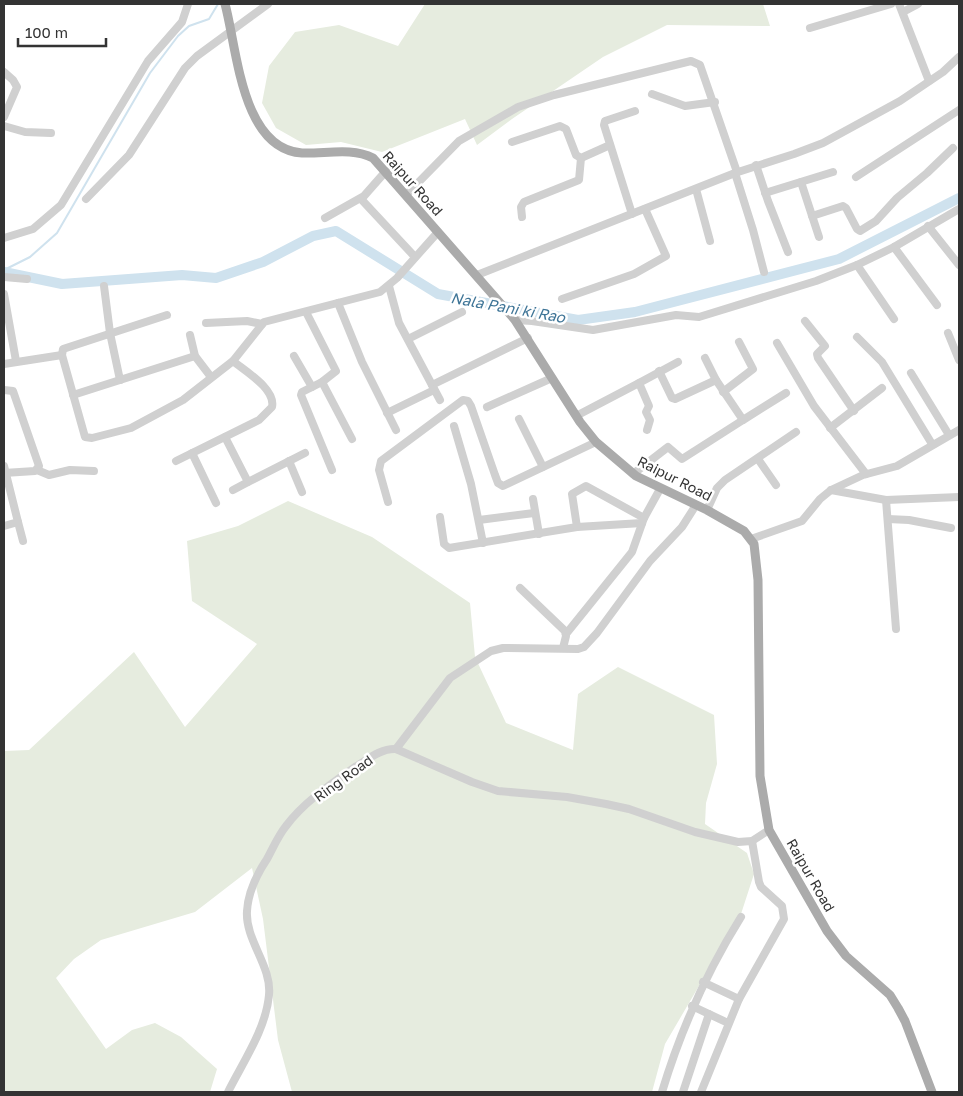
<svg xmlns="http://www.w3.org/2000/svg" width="963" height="1096" font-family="'Golos Text',sans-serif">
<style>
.green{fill:#e6ecdf}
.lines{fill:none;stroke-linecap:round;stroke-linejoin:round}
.stream{stroke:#cfe2ee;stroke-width:2}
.river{stroke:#cfe2ee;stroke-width:10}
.minor{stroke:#d0d0d0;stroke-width:8}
.major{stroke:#ababab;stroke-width:9}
.labels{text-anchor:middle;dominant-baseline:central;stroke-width:5;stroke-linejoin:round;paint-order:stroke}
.street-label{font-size:14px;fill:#333;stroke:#fff}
.water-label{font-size:15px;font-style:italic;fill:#3f7597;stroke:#fff}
</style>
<rect width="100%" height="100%" fill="#fff"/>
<g class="green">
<polygon points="425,4 763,4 770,26 667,25 603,57 512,119 477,145 465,119 382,152 341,142 306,145 276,128 262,103 269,66 295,32 339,25 398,46"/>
<polygon points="288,501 372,537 470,603 475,657 506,723 573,750 578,694 618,667 714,715 717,764 706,803 705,824 747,853 754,874 741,914 665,1044 652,1092 292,1092 278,1040 263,919 252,868 195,912 101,940 74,959 56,978 106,1049 132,1030 155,1023 181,1037 217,1069 210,1092 4,1092 4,751 29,750 134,652 185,727 257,644 192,601 187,541 238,526"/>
</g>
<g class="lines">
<polyline class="stream" points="4,270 30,257 57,233 150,73 178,36 189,26 209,19 218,4"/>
<polyline class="river" points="4,272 62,284 182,275 216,278 263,262 313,236 336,231 438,294 578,320 635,312 839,259 959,198"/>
<g class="minor">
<polyline points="899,4 929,81"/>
<polyline points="903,12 918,4"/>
<polyline points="810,28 891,4"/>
<polyline points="4,72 13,80 17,87 4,117"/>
<polyline points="652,94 685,106 715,102"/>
<polyline points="4,126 25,132 51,133"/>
<polyline points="512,142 560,126 566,129 576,155 581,158 610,145"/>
<polyline points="756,165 768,201 788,252"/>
<polyline points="735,173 753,230 764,272"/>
<polyline points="856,177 959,110"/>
<polyline points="801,182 819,237"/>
<polyline points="696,189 710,241"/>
<polyline points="765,193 833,172"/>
<polyline points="406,195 459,141 518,107 554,95 691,61 700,65 737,172"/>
<polyline points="86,199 129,155 185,68 197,56 268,4"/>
<polyline points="361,199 415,257"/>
<polyline points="632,214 604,125 605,121 635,111"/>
<polyline points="812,216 843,206 846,208 857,229 860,231 876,221 897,198 927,173 953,148"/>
<polyline points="522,217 521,207 524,202 579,180 581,158"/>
<polyline points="325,218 364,196 386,171"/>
<polyline points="928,226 959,265"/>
<polyline points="4,238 33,229 61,205 148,61 182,22 188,4"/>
<polyline points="894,247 937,305"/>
<polyline points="857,265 894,319"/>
<polyline points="477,275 735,173 794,154 823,143 900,101 943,72 959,57"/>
<polyline points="4,277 27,279"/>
<polyline points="104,286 110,333 120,380"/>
<polyline points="389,286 399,323 440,400"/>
<polyline points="4,294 16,361"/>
<polyline points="562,299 634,274 666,256 645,209"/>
<polyline points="338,303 362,362 396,430"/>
<polyline points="306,312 336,371 322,382 302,392 301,395 332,470"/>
<polyline points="167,315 63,349 62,355 85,437 92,438 131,428 183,400 233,361 264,322 380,292 397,278 438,232"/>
<polyline points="515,320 532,321 593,330 676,315 699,317 816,281 857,265 894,247 959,209"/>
<polyline points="805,321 825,346 817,354 818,358 854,411"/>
<polyline points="206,323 247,321 262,324"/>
<polyline points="948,333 959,360"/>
<polyline points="190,335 195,356 211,377"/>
<polyline points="857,337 882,362 932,444"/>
<polyline points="408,339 462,312"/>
<polyline points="777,343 814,406 866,474"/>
<polyline points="294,356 312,387"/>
<polyline points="4,364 62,355"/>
<polyline points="659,371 672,398 675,399 716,380 705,358"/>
<polyline points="911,373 949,435"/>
<polyline points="322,382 352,439"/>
<polyline points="639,383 678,362"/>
<polyline points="432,385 528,338"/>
<polyline points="4,390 13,391 39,466 35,471 4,473"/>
<polyline points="723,392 753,369 739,342"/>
<polyline points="73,395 195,356"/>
<polyline points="487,407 552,378"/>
<polyline points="387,413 434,390"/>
<polyline points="576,416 639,383 649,406 646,412 650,420 647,430"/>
<polyline points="519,419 543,467"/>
<polyline points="743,420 786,393"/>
<polyline points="454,426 471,484 483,543"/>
<polyline points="830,428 882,388"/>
<polyline points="225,437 248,482 305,453"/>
<polyline points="192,453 216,503"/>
<polyline points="758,459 776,485"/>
<path d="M176,461L259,420L272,407C276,389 245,371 233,361"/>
<polyline points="289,461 302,492"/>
<polyline points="4,466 18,522 4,526"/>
<polyline points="37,470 49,475 70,470 94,471"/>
<polyline points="633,474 668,447 682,459 743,420 716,380"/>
<polyline points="233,490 248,482"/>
<polyline points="831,490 886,500 959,497"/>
<polyline points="533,499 539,534"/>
<polyline points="886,500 896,629"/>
<polyline points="388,502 379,470 381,461 463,400 468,401 471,406 495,475 498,483 503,486 596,442"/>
<polyline points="707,510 717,488 725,480 796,432"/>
<polyline points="440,517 444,544 449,548 577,527 572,494 586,486 644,518"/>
<polyline points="888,519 909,520 951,528"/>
<polyline points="479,520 534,513"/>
<polyline points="18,522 23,541"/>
<polyline points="577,527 642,523"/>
<polyline points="751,539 802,521 820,499 831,490 863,475 897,466 959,430"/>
<polyline points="520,588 565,631 566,636 563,648"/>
<polyline points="566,634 632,552 644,518 660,489"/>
<polyline points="396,749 450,678 491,651 503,648 578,649 584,647 597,633 650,561 682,527 696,505"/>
<polyline points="703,982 739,999"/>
<polyline points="692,1006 728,1023"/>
<path d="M228,1092C243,1062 266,1029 269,995C272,966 245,940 247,911C248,893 257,874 267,859C273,848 278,836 286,826C304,802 331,784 355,767C367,760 381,748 396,749L472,782L498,791L567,797L606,804L629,809L695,832L738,842L752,841L769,830"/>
<path d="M662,1092C681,1029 706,973 741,917"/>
<polyline points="683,1092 709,1014"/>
<polyline points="701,1092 739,999 784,919 782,906 761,887 759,882 752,841"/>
</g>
<path class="major" d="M225,4C237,47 241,149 302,153C325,154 352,147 373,158L515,320L580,422L596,442L636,476L707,510L744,531L754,544L758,580L760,776L769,830L827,931L846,956L890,995L898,1008L905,1021L932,1092"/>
</g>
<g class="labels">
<g class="street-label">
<text transform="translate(413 183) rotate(48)">Raipur Road</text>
<text transform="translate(675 478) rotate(27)">Raipur Road</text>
<text transform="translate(343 778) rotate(-36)">Ring Road</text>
<text transform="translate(811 875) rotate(60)">Raipur Road</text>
</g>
<g class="water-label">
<text transform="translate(508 307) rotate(10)">Nala Pani ki Rao</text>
</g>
</g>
<rect width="963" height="1096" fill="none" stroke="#333333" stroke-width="10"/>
<path d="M18 38v8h88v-8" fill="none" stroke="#333333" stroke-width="2.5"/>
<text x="25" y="38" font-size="15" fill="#333333" stroke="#ffffff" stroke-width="4" paint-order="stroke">100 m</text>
</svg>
